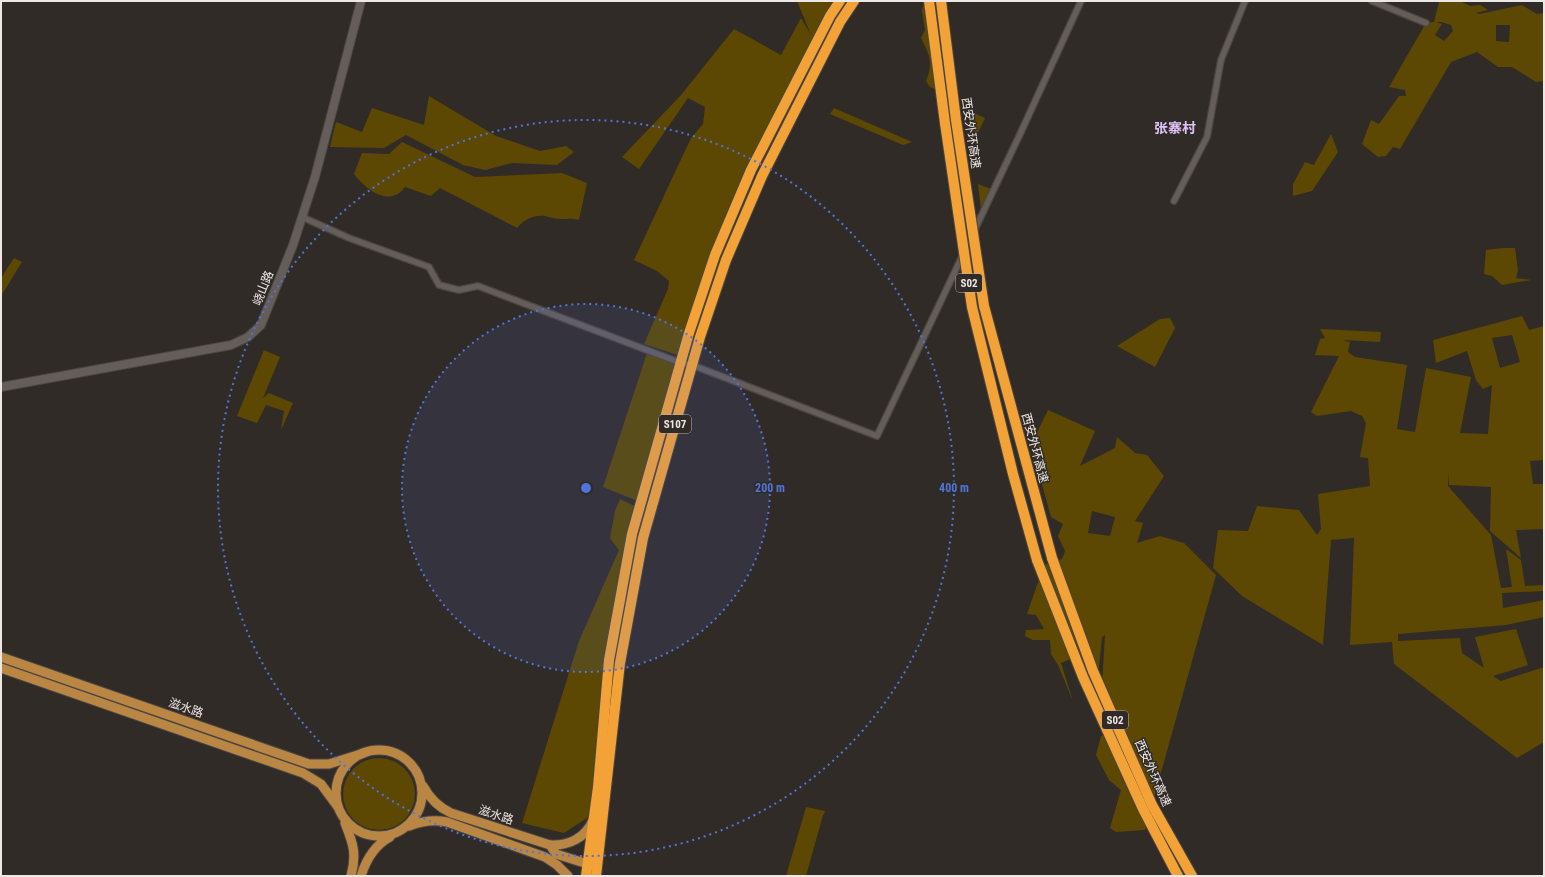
<svg xmlns="http://www.w3.org/2000/svg" width="1545" height="877" font-family="'Roboto Condensed','Noto Sans SC',sans-serif">
<style>
.green{fill:#5c4802;fill-rule:evenodd}
.lines{fill:none;stroke-linecap:round;stroke-linejoin:round}
.street-casing{stroke:#4c4643;stroke-width:8}
.secondary-casing{stroke:#4c4643;stroke-width:10}
.primary-casing{stroke:#4c4643;stroke-width:11}
.highway-casing{stroke:#4c4643;stroke-width:12}
.street{stroke:#655d59;stroke-width:5.5}
.secondary{stroke:#655d59;stroke-width:8}
.primary{stroke:#ba8644;stroke-width:9}
.highway{stroke:#f2a236;stroke-width:10}
.highway-bridge-casing{stroke:#4c4643;stroke-width:12;stroke-linecap:butt}
.highway-bridge{stroke:#f2a236;stroke-width:10}
.ring{fill:none;stroke:#5174dc;stroke-width:2;stroke-dasharray:2 4}
.labels{text-anchor:middle;dominant-baseline:central;stroke-width:3;stroke-linejoin:round;paint-order:stroke}
.shield{fill:#312b27;stroke:#b5afad;stroke-width:1}
.shield-label{font-size:11px;font-weight:bold;fill:#ede8e6}
.street-label{font-size:12px;fill:#ede8e6;stroke:#312b27}
.quarter-label{font-size:14px;font-weight:bold;fill:#e0c2f8;stroke:#312b27}
.centre{fill:#5174dc;stroke:#312b27;stroke-width:2}
.ring-label{font-size:12px;text-anchor:middle;font-weight:bold;fill:#5174dc;stroke:#312b27;stroke-width:3;stroke-linejoin:round;paint-order:stroke}
</style>
<rect width="100%" height="100%" fill="#312b27"/>
<g class="green">
<polygon points="797,1 841,1 753,170 681,356 644,344 668,289 669,281 657,271 634,260 691,138 703,124 705,107 688,98 639,169 622,157 681,95 734,29 781,55 801,18 811,35"/>
<path d="M1437,1H1460L1470,6L1480,5L1488,10L1476,13L1479,14L1522,5L1537,14L1544,13V81L1536,82L1512,67H1498L1477,52L1451,62L1400,149L1393,147L1386,156L1378,157L1362,144L1371,120L1379,124L1399,96H1406L1405,90L1389,87L1426,23L1434,22L1439,2ZM1436,22H1441L1451,25L1453,31L1444,41L1435,35L1442,24ZM1496,25H1510L1509,42L1496,41Z"/>
<path d="M923,6H925L937,90L930,87L926,81C934,63 929,54 921,38L925,30L922,11Z"/>
<polygon points="429,96 496,136 540,151 566,146 574,152 557,165 512,163 485,170 463,165 406,135 384,148 330,147 336,122 362,132 372,108 424,125"/>
<polygon points="834,108 912,142 903,145 830,114"/>
<polygon points="969,111 985,118 973,143"/>
<polygon points="1331,134 1338,152 1312,191 1293,196 1293,184 1305,162 1314,165"/>
<path d="M402,142L475,177L562,173L587,183L579,220C572,218 568,219 561,219C555,219 550,217 545,216C533,215 525,219 517,228L440,188L431,196L405,187C390,208 366,190 354,174L362,153L389,154Z"/>
<polygon points="978,184 991,189 981,210"/>
<polygon points="1503,248 1515,248 1518,270 1516,278 1531,280 1502,285 1492,276 1484,274 1486,250"/>
<polygon points="14,258 22,262 1,296 1,278"/>
<path d="M1522,316L1529,330L1544,326V460L1530,461L1533,484H1544V529L1516,530L1521,558L1490,531L1491,487L1449,485V471L1448,486L1491,535L1501,588L1512,587L1506,549L1521,560L1525,586L1544,585V591L1502,593L1503,608L1544,600V617L1506,625L1398,634V641L1460,638L1462,653L1484,668L1475,637L1516,629L1528,665L1493,676L1501,681L1544,667V742L1517,758L1394,664L1392,642L1350,645L1354,538L1331,540L1323,645L1242,596L1213,568L1218,530L1248,531L1257,506L1299,510L1317,535L1321,529L1318,494L1370,486L1368,458L1360,457L1366,423L1362,416L1351,411L1317,416L1311,412L1339,356L1315,355L1320,339L1325,338L1320,329L1381,332L1380,342L1343,340L1350,342L1348,352L1355,357L1407,365L1397,429L1415,432L1426,368L1471,377L1460,433L1488,434L1492,385L1483,389L1476,380L1467,351L1436,363L1433,340ZM1512,335L1520,362L1500,368L1492,338Z"/>
<polygon points="1170,318 1175,328 1155,367 1117,346 1160,319"/>
<polygon points="264,350 280,357 263,398 269,393 293,403 281,430 284,411 266,405 257,423 237,416"/>
<polygon points="648,350 680,362 640,502 603,487"/>
<path d="M1048,410L1095,431L1080,466L1115,448L1117,437L1135,453L1147,455L1164,476L1135,521L1143,523L1137,543L1160,536L1184,543L1216,575L1145,830L1116,832L1110,828L1121,790L1109,780L1096,755L1101,736L1121,728L1102,685L1105,635L1102,637L1098,677L1087,652L1061,663L1073,701L1058,665L1051,654L1050,640H1033L1025,636L1026,630L1044,629L1036,615L1027,614L1044,565L1062,559L1065,551L1058,536L1063,524L1051,517L1031,445ZM1092,511L1115,517L1110,536L1088,533Z"/>
<polygon points="620,499 639,508 615,621 590,816 564,833 522,823 579,641 619,550 610,538 615,511"/>
<circle cx="379" cy="794" r="36"/>
<polygon points="806,807 825,811 824,814 823,815 806,876 786,876"/>
</g>
<g class="lines">
<g class="street-casing">
<g id="street">
<polyline points="1372,1 1426,23"/>
<polyline points="1174,201 1207,137 1221,60 1245,1"/>
<polyline points="302,217 349,238 429,267 439,285 459,290 478,286 681,363 692,365 877,436 1021,132 1081,1"/>
</g>
</g>
<g class="secondary-casing">
<polyline id="secondary" points="1,387 231,345 248,337 261,325 293,245 315,177 361,1"/>
</g>
<g class="primary-casing">
<g id="primary">
<polyline points="1,657 309,764 329,764 364,753"/>
<polyline points="1,668 303,773 321,784 338,807"/>
<circle cx="379" cy="793" r="43"/>
<path d="M423,786C430,799 438,807 451,813L550,845C568,846 586,838 593,820"/>
<path d="M345,823C353,843 357,854 351,876"/>
<path d="M409,826C422,821 433,819 447,822L545,857L557,865L568,876"/>
<polyline points="550,845 556,854 594,866"/>
<path d="M361,876C366,860 375,845 390,837"/>
</g>
</g>
<g class="highway-casing">
<g id="highway">
<polyline points="1052,558 1093,671 1152,805 1192,876"/>
<polyline points="1037,560 1083,677 1143,809 1178,876"/>
<polyline points="586,876 598,787 609,660 632,534 689,333 715,255 751,170 830,16 840,1"/>
<polyline points="596,876 620,663 643,538 700,337 726,260 762,176 840,22 854,1"/>
</g>
</g>
<use href="#street" class="street"/>
<use href="#secondary" class="secondary"/>
<use href="#primary" class="primary"/>
<use href="#highway" class="highway"/>
<g class="highway-bridge-casing">
<g id="highway-bridge">
<polyline points="929,1 945,123 972,307 1013,474 1037,560"/>
<polyline points="941,1 956,120 984,306 1052,558"/>
</g>
</g>
<use href="#highway-bridge" class="highway-bridge"/>
</g>
<circle cx="586" cy="488" r="184" fill="#5174dc" fill-opacity=".12"/>
<g class="ring">
<circle cx="586" cy="488" r="184"/>
<circle cx="586" cy="488" r="368"/>
</g>
<g class="labels">
<g class="shield">
<rect x="956" y="274" width="26" height="18" rx="3"/>
<rect x="659" y="415" width="32" height="18" rx="3"/>
<rect x="1102" y="711" width="26" height="18" rx="3"/>
</g>
<g class="shield-label">
<text x="969" y="283">S02</text>
<text x="675" y="424">S107</text>
<text x="1115" y="720">S02</text>
</g>
<g class="street-label">
<text transform="translate(971 133) rotate(82)">西安外环高速</text>
<text transform="translate(263 288) rotate(-68)">峣山路</text>
<text transform="translate(1035 448) rotate(75)">西安外环高速</text>
<text transform="translate(186 708) rotate(19)">滋水路</text>
<text transform="translate(1153 773) rotate(66)">西安外环高速</text>
<text transform="translate(496 815) rotate(18)">滋水路</text>
</g>
<g class="quarter-label">
<text x="1175" y="128">张寨村</text>
</g>
</g>
<circle cx="586" cy="488" r="6" class="centre"/>
<g class="ring-label">
<text x="770" y="492">200 m</text>
<text x="954" y="492">400 m</text>
</g>
<rect width="1545" height="877" fill="none" stroke="#ede8e6" stroke-width="4"/>
</svg>
